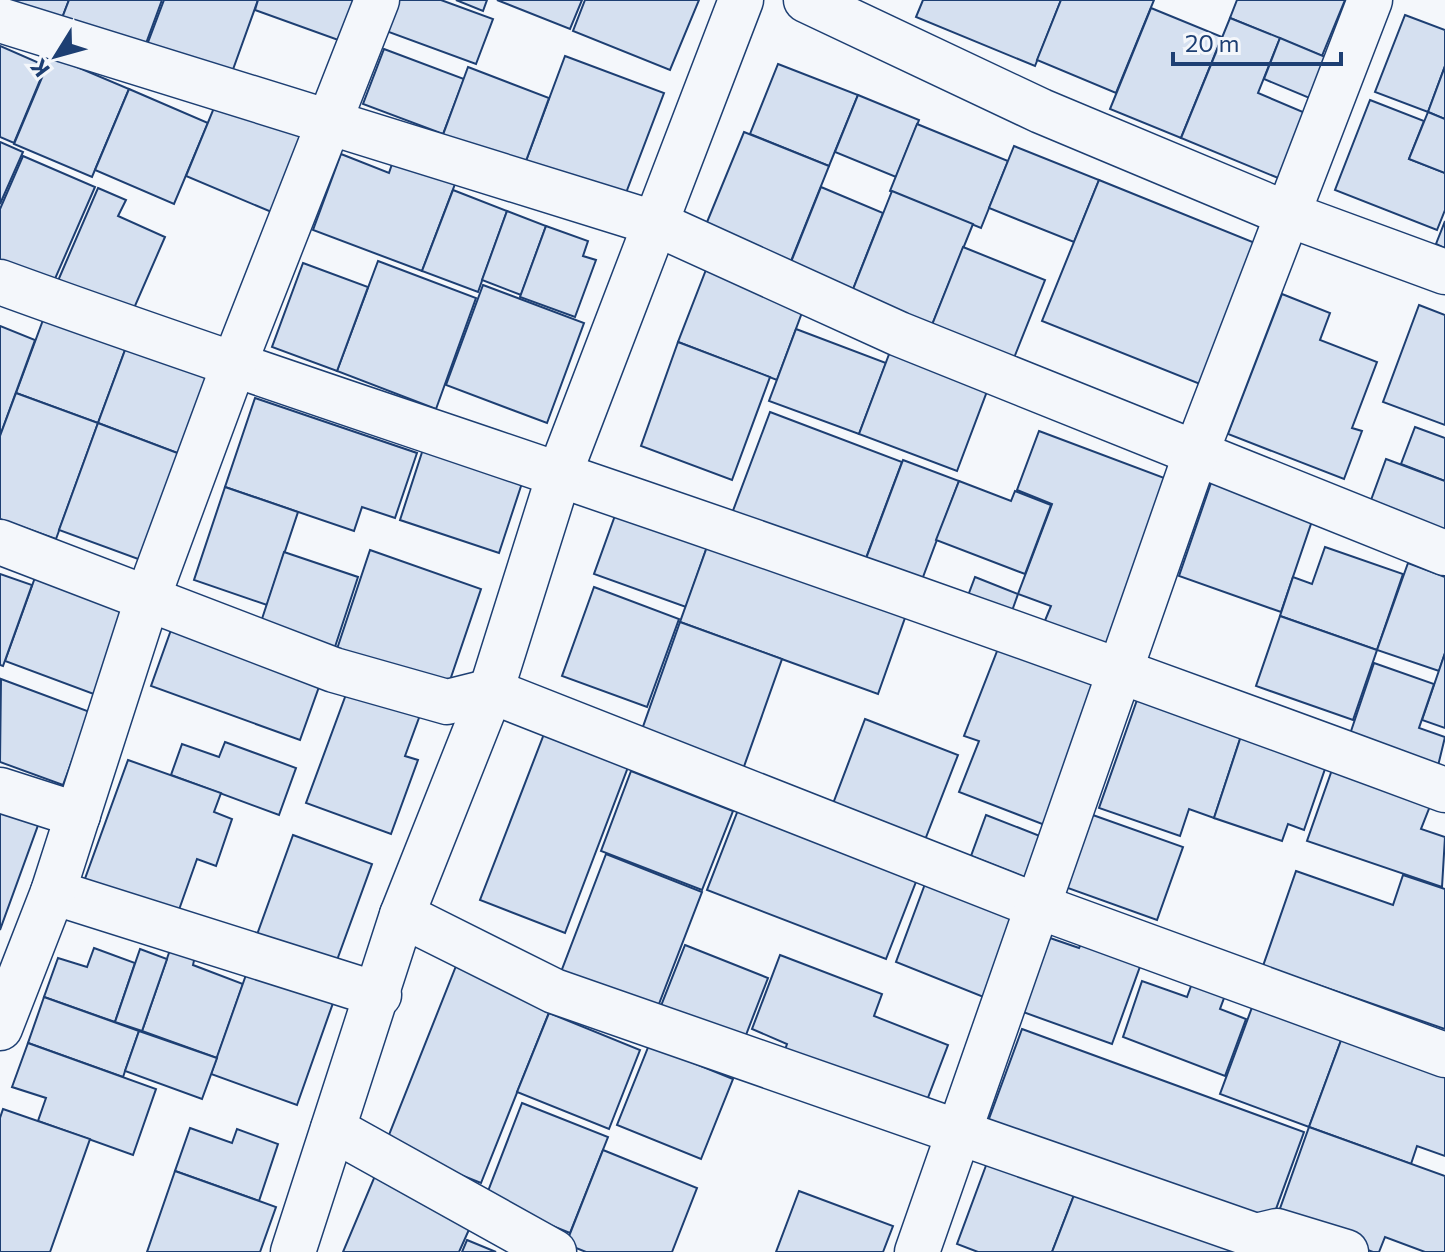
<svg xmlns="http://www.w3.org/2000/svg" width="1445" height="1252" font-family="Commissioner,sans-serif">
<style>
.building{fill:#d5e0f0;stroke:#1d3f73;stroke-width:2}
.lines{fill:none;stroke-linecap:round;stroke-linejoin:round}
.minor-casing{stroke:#1d3f73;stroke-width:47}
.tertiary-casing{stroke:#1d3f73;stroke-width:47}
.minor{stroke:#f4f7fb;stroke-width:44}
.tertiary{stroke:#f4f7fb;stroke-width:44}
</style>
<rect width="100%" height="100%" fill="#f4f7fb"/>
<g class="building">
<polygon points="0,0 69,0 59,26"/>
<polygon points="69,0 162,0 141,57 59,26"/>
<polygon points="164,0 258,0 231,75 147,45"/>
<polygon points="258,0 356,0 341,41 255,10"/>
<polygon points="397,0 441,0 493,19 476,64 386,31"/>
<polygon points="456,0 487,0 483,11"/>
<polygon points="497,0 582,0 570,29"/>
<polygon points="585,0 699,0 670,70 573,31"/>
<polygon points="923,0 1061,0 1035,66 916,17"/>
<polygon points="1061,0 1154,0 1116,93 1037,60"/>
<polygon points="1237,0 1345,0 1322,56 1230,18"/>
<polygon points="1151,8 1222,37 1181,138 1110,109"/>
<polygon points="1405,15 1445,30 1445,66 1428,112 1375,92"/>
<polygon points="1230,18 1280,38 1258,93 1310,115 1283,180 1181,138"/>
<polygon points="1280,38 1335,61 1319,102 1264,79"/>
<polygon points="0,46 46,66 14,143 0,137"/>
<polygon points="384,49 464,79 443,134 363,104"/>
<polygon points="51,56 129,89 92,177 14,144"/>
<polygon points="565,56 664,93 621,206 523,169"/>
<polygon points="778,64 858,95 829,166 750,134"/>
<polygon points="1445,66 1445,119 1428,112"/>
<polygon points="468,67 549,98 523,169 440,143"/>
<polygon points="129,89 208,123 174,204 95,170"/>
<polygon points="858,95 919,120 896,177 835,152"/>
<polygon points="218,98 314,139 281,216 186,176"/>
<polygon points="1370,100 1424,121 1409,159 1445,173 1445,210 1437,230 1335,190"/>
<polygon points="1428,112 1445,119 1445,173 1409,159"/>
<polygon points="917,124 1008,161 981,228 890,191"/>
<polygon points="744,132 829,166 791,261 705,227"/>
<polygon points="0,142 23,152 0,204"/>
<polygon points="1014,146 1099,180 1074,242 989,208"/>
<polygon points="341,154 389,173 393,161 455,184 422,271 313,230"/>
<polygon points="23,156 95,187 51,288 0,266 0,209"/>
<polygon points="1099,180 1260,245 1205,386 1042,321"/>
<polygon points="821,187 883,213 848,302 785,277"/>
<polygon points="98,188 126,200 118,216 165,237 128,322 54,290"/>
<polygon points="453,190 507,211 478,292 422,271"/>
<polygon points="892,191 973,224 928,335 848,302"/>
<polygon points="507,211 546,226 521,295 482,280"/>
<polygon points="1445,221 1445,248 1436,244"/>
<polygon points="546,226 588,241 583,256 596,260 575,317 520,297"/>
<polygon points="963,247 1045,280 1010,368 928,335"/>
<polygon points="378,261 476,298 436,409 337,371"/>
<polygon points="709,262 807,299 777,380 678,342"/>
<polygon points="303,263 368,287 337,371 272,347"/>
<polygon points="483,285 584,323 547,423 446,385"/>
<polygon points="1282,294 1330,313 1320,340 1377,362 1352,428 1362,431 1344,479 1228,434"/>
<polygon points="1419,305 1445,315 1445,425 1383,402"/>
<polygon points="46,312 128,342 98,423 16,393"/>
<polygon points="0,326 35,340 0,436"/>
<polygon points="796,329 886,363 859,434 769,401"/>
<polygon points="128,342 217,375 188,457 98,423"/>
<polygon points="678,342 770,377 732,480 641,446"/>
<polygon points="891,349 989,386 957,471 859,434"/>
<polygon points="16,393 98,423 56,539 0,519 0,436"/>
<polygon points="255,398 417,453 395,518 362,507 354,531 225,487"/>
<polygon points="770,412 902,462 863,566 731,516"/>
<polygon points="98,423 188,457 149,563 59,530"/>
<polygon points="1415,427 1445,438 1445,481 1401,464"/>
<polygon points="1039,431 1175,482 1113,649 1044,623 1051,606 1018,594 1052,504 1017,490"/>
<polygon points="426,440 525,474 499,553 400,520"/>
<polygon points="1386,459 1445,481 1445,541 1367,511"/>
<polygon points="903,460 959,481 917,593 861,572"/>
<polygon points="1212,480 1314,515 1281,612 1179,576"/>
<polygon points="959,481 1011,501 1015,491 1051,505 1025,574 936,540"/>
<polygon points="225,487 298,512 267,605 194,580"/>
<polygon points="617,510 708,544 686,607 594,574"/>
<polygon points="708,544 906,615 878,694 680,622"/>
<polygon points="1325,547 1403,574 1377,650 1280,616 1293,577 1312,584"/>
<polygon points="370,550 481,589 446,692 335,655"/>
<polygon points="284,552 358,577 330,662 256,637"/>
<polygon points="1408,563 1445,577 1445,653 1439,671 1377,650"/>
<polygon points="37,572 131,607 99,696 5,661"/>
<polygon points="0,574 32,585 3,666 0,665"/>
<polygon points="975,577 1018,594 1007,625 963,609"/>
<polygon points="594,587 679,619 647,707 562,676"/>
<polygon points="176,616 325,670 300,740 151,686"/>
<polygon points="1280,616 1377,650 1353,720 1256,686"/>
<polygon points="680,622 782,659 741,775 639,738"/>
<polygon points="1001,641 1105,681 1050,827 959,792 979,741 964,736"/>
<polygon points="1445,653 1445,728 1422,720"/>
<polygon points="1374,663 1434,684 1419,728 1445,737 1437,770 1348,740"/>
<polygon points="1,679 90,712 63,785 0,762"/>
<polygon points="348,689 420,715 405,756 418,760 391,834 306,803"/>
<polygon points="1137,700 1241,736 1214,818 1189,809 1180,836 1099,808"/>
<polygon points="865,719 958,755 923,845 831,809"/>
<polygon points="549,721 633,754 565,933 480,900"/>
<polygon points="1241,736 1326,766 1304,830 1288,824 1282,841 1214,818"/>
<polygon points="225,742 296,768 279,815 171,775 182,744 219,757"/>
<polygon points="128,760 221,793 214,812 232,819 216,866 197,859 175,921 82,887"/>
<polygon points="1333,767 1432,801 1421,829 1445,837 1442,887 1307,841"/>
<polygon points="631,771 733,811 702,890 601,851"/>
<polygon points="0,802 41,817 0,930"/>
<polygon points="740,805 919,874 886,959 707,890"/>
<polygon points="1090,814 1183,847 1157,920 1065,887"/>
<polygon points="986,815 1045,838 1029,879 971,856"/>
<polygon points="293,835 372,864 333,971 254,943"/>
<polygon points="606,854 702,892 657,1009 561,972"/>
<polygon points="1296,871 1393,905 1403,875 1445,889 1445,1029 1263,966"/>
<polygon points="925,884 1015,920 986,998 896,962"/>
<polygon points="1050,938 1079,948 1083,940 1142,961 1112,1044 1023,1012"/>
<polygon points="685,945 768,978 739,1053 655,1021"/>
<polygon points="171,947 195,956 193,965 243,984 217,1058 142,1031"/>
<polygon points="94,948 135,963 115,1022 44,997 58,958 87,967"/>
<polygon points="140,949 167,959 142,1031 115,1022"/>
<polygon points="780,955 882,994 874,1016 948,1045 921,1116 781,1061 787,1044 752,1029"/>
<polygon points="458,961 554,1000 481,1183 385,1145"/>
<polygon points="247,972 333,1003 297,1105 211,1074"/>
<polygon points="1194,978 1227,990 1220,1009 1246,1019 1225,1076 1123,1037 1142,981 1187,997"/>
<polygon points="44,997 139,1031 123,1077 28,1043"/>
<polygon points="1254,1002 1343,1035 1309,1127 1220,1094"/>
<polygon points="549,1013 640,1050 609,1129 517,1092"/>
<polygon points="1022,1029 1304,1132 1268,1231 986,1127"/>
<polygon points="139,1031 217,1058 202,1099 125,1071"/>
<polygon points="1343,1035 1445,1072 1445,1156 1417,1146 1411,1164 1309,1127"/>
<polygon points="28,1043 156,1089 133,1155 38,1121 46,1098 12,1087"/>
<polygon points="649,1045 733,1079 701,1159 617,1125"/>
<polygon points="522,1103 608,1137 570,1233 485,1199"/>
<polygon points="3,1109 90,1139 50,1252 0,1252 0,1118"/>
<polygon points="1309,1127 1445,1176 1445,1252 1425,1252 1385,1237 1379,1252 1373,1252 1277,1217"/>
<polygon points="190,1128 232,1143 237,1129 278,1144 259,1201 175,1171"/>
<polygon points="603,1150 697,1188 672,1252 586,1252 566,1244"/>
<polygon points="991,1152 1076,1190 1052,1252 978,1252 957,1244"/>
<polygon points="175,1171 276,1207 260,1252 147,1252"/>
<polygon points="377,1171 476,1214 459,1252 343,1252"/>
<polygon points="1076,1190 1240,1252 1052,1252"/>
<polygon points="799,1191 893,1226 883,1252 776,1252"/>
<polygon points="467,1240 496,1252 462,1252"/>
</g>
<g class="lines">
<g class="minor-casing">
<g id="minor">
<polyline points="0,20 657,224 899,334 1445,553"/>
<path d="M0,282C186,350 373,411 560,475C857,576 1151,681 1445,790"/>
<polyline points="0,542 334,670 447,702 491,691 1040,907 1445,1055"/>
<polyline points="0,790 78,815"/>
<polyline points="53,892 379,995"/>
<polyline points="402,915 554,991 1256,1236 1277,1231 1346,1252"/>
<polyline points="0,1028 53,892 148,597 233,367 377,0"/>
<polyline points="333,1129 554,1252"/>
<polyline points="293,1252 402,915 491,691 559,475 741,0"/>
<polyline points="917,1252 1196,453 1370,0"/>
</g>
</g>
<g class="tertiary-casing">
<polyline id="tertiary" points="806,0 1041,111 1287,214 1445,272"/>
</g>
<use href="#minor" class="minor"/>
<use href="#tertiary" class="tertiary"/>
</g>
<g transform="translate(56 56) rotate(233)" stroke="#f4f7fb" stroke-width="6" paint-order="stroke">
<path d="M0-6L14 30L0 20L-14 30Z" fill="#1d3f73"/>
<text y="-12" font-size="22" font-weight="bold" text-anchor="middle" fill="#1d3f73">K</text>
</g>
<path d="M1173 52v12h168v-12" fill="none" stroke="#1d3f73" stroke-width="4"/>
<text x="1185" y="52" font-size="24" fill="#1d3f73" stroke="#f4f7fb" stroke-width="6" paint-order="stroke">20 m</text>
</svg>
